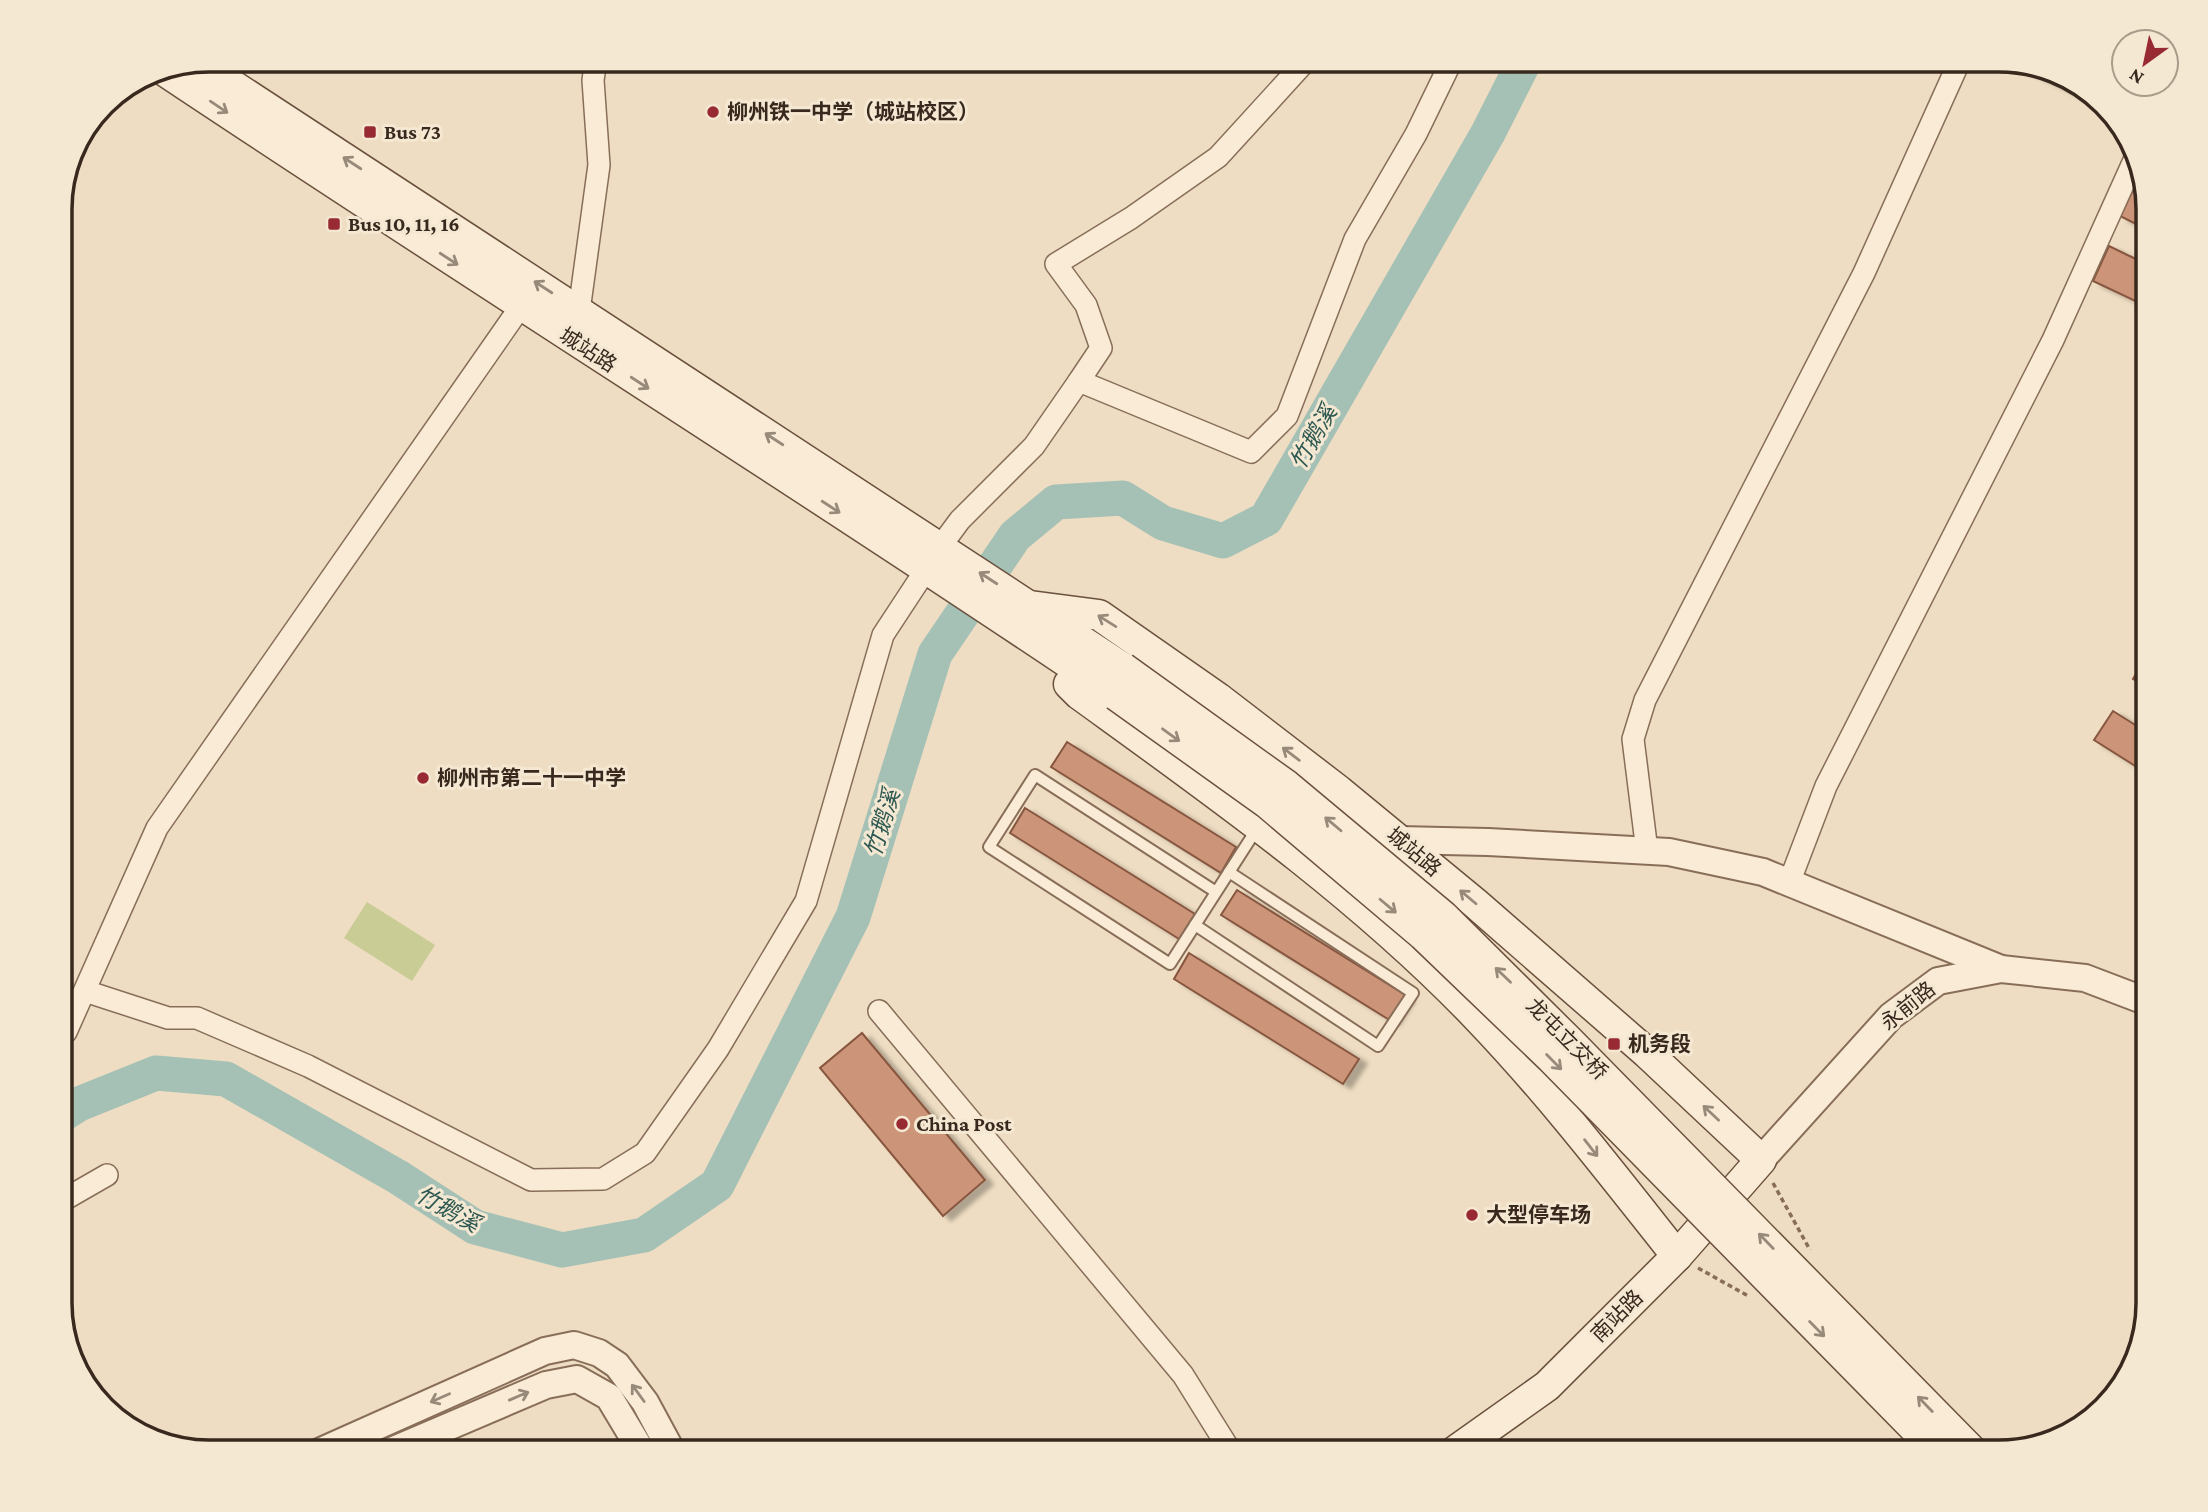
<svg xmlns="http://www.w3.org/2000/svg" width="2208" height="1512" font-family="'Crimson Pro','Noto Sans SC',serif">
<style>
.green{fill:#cacc96}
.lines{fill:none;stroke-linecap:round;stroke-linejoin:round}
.river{stroke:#a5c1b6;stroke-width:35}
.building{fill:#cc9478;stroke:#87563f;stroke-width:2;filter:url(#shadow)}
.service-casing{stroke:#886e59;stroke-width:14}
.minor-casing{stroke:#886e59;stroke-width:24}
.tertiary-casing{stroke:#886e59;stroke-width:30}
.secondary-casing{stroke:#6a503d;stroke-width:33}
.path{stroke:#886e59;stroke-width:3.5;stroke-dasharray:5 3.5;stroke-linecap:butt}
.service{stroke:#f9ebd6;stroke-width:10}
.minor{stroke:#f9ebd6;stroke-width:21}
.tertiary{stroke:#f9ebd6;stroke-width:26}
.secondary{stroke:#f9ebd6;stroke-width:30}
.secondary-bridge-casing{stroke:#6a503d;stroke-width:33;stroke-linecap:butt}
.secondary-bridge{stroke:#f9ebd6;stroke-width:30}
.oneway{stroke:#988a7a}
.poi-dot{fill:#972a33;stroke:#f5e8d2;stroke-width:2.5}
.labels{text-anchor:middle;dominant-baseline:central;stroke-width:6;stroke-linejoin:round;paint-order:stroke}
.poi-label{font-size:21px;font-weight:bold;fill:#38281e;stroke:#f5e8d2;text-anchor:start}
.street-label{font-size:21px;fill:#38281e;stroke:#f5e8d2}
.water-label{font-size:23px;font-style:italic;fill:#2d5851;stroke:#f5e8d2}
.rim{fill:none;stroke:#38281e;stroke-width:3.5}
</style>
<defs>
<filter id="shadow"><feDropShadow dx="8" dy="4.5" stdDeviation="2" flood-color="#0004"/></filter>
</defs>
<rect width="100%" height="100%" fill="#eeddc2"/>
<polygon class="green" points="367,902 435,945 412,981 344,938"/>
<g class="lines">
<polyline class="river" points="60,1116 79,1104 156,1073 226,1079 398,1177 475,1227 562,1250 644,1235 717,1185 853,917 935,654 1015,536 1056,502 1123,498 1163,523 1223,541 1266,519 1488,133 1525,60"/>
</g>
<g class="building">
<polygon points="2014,64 2083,85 2100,105"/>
<polygon points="2137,182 2143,185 2148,208 2148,230 2120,216"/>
<polygon points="2109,246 2148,265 2148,307 2093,281"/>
<polygon points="2148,654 2148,688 2133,679"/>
<polygon points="2113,711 2148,733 2148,774 2094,740"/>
<polygon points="1067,742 1236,847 1221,873 1051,767"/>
<polygon points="1025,808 1195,914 1179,939 1010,833"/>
<polygon points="1237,890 1407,996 1391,1021 1221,915"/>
<polygon points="1189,953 1359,1059 1343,1084 1174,979"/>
<polygon points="862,1033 985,1180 943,1216 820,1068"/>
</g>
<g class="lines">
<g class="service-casing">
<g id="service">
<polyline points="1216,892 1035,775 989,847 1170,964 1258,827"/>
<polyline points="1195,925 1378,1046 1413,993 1229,872"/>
</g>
</g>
<g class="minor-casing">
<g id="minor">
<polyline points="574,321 579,311 599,165 593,80 596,60"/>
<polyline points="1079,381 1101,348 1086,305 1056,264 1131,218 1218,157 1303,64"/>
<polyline points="940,547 960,520 1034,446 1079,381 1251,452 1287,416 1355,239 1416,134 1452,60"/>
<polyline points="1647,851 1633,739 1645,700 1864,273 1960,60"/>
<polyline points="1789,883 1826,786 2053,340 2136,156"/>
<polyline points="85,991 168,1018 197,1018 308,1066 531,1180 603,1179 645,1153 718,1049 806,901 883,635 927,568"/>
<polyline points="879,1011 1183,1375 1231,1452"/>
<polyline points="60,1035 66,1032 157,828 521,306"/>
<polyline points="60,1202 107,1175"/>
</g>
</g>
<g class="tertiary-casing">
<g id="tertiary">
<polyline points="1399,840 1488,842 1669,852 1763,872 2001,969"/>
<polyline points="1761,1160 1891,1016 1938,981 2001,969 2085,978 2148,1002"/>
<polyline points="319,1452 545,1351 574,1345 599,1353 617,1365 645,1402 672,1452"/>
<polyline points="389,1452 546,1385 577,1379 609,1397 642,1452"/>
</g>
</g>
<g class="secondary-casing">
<g id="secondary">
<polyline points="197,62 1123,668"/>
<path d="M162,69C478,280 801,482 1116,695"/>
<polyline points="1030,606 1099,615 1218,698 1339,791 1475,903 1647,1053 1761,1160 1677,1256 1547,1386 1454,1452"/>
<path d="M1069,684L1079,694C1217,794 1358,893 1477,1017C1549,1092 1612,1174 1677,1256"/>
</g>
</g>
<g class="path">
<polyline points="1773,1183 1810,1250"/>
<polyline points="1698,1268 1750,1297"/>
</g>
<use href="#service" class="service"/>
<use href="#minor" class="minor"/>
<use href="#tertiary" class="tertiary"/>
<use href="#secondary" class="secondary"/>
<g class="secondary-bridge-casing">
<g id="secondary-bridge">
<polyline points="1123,668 1286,785 1443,916 1568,1040 1973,1452"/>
<polyline points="1116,695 1267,803 1423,935 1551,1058 1938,1452"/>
</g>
</g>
<use href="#secondary-bridge" class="secondary-bridge"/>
</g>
<defs><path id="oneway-shaft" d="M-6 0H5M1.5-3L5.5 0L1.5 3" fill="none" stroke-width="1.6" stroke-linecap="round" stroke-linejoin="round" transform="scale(1.75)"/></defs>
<g class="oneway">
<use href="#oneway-shaft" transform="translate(219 107) rotate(34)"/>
<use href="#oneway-shaft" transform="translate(352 163) rotate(-147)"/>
<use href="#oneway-shaft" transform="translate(449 259) rotate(33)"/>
<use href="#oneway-shaft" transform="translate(543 287) rotate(-147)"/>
<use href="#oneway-shaft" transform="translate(640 383) rotate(33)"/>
<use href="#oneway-shaft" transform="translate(774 439) rotate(-147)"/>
<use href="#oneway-shaft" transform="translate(831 507) rotate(33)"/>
<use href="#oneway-shaft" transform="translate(988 578) rotate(-147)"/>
<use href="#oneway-shaft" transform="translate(1107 621) rotate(-148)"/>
<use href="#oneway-shaft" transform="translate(1171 735) rotate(36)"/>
<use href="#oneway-shaft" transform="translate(1291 754) rotate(-143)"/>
<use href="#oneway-shaft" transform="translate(1333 824) rotate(-140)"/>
<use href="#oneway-shaft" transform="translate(1468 897) rotate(-140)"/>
<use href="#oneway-shaft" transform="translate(1388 906) rotate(40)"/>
<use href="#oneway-shaft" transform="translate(1503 975) rotate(-136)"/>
<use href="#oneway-shaft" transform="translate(1554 1062) rotate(45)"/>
<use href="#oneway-shaft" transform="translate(1711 1113) rotate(-137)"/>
<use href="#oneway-shaft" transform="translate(1591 1148) rotate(52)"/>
<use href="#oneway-shaft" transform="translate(1766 1241) rotate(-134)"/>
<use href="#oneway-shaft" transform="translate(1817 1329) rotate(45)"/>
<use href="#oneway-shaft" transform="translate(638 1393) rotate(-126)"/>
<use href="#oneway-shaft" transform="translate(519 1396) rotate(-23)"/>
<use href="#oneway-shaft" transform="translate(440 1398) rotate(156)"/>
<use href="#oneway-shaft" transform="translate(1925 1404) rotate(-134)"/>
</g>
<g class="poi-dot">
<circle cx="713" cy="112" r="7"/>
<rect x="363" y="125" width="14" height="14" rx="3.5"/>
<rect x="327" y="217" width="14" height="14" rx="3.5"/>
<circle cx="423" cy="778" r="7"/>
<rect x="1607" y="1037" width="14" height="14" rx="3.5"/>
<circle cx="902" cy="1124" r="7"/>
<circle cx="1472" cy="1215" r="7"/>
</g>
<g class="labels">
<g class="poi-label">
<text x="727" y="112">柳州铁一中学（城站校区）</text>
<text x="384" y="132">Bus 73</text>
<text x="348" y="224">Bus 10, 11, 16</text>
<text x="437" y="778">柳州市第二十一中学</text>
<text x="1628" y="1044">机务段</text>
<text x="916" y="1124">China Post</text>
<text x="1486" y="1215">大型停车场</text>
</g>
<g class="street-label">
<text transform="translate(588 350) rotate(33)">城站路</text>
<text transform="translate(1414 852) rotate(40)">城站路</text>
<text transform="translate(1908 1006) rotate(-39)">永前路</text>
<text transform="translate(1567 1039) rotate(45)">龙屯立交桥</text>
<text transform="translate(1617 1316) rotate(-45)">南站路</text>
</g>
<g class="water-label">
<text transform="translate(1313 437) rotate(-60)">竹鹅溪</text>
<text transform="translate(882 823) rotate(-73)">竹鹅溪</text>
<text transform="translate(448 1209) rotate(29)">竹鹅溪</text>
</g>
</g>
<path d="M0 0H2208V1512H0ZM209 72H1999A137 137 0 0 1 2136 209V1303A137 137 0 0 1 1999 1440H209A137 137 0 0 1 72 1303V209A137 137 0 0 1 209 72Z" fill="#f5e8d2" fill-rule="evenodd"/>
<path class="rim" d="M209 72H1999A137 137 0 0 1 2136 209V1303A137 137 0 0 1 1999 1440H209A137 137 0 0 1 72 1303V209A137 137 0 0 1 209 72Z"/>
<g transform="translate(2145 63) rotate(213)"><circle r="33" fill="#f5e8d2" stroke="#a99b8a" stroke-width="2"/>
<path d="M0-5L12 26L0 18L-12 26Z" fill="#972a33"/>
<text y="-10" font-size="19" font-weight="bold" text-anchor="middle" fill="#38281e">N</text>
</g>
</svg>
